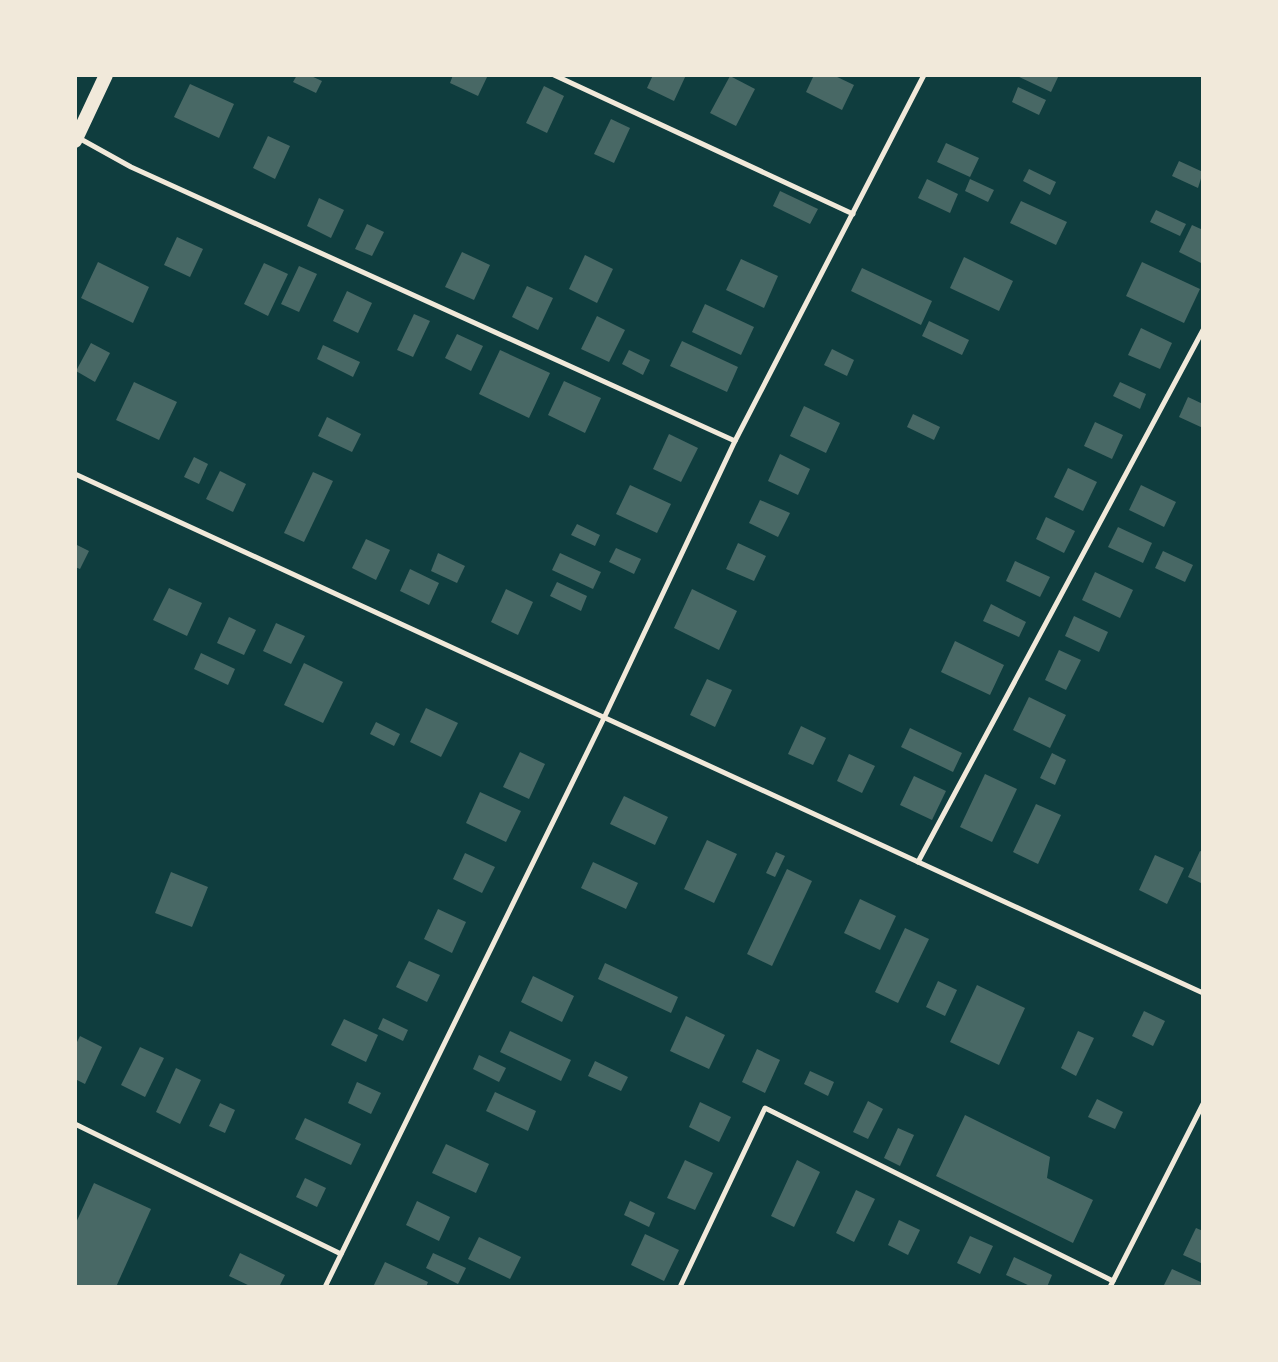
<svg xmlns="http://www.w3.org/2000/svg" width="1278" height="1362" font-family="Rubik,sans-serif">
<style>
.building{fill:#486865}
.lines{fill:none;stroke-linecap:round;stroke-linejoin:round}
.service{stroke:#f1e9da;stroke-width:5}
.secondary{stroke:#f1e9da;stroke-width:14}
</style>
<rect width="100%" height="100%" fill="#0f3d3e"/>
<g class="building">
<polygon points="297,75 309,75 322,81 316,93 293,82"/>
<polygon points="453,75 488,75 478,96 450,83"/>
<polygon points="653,75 686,75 674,101 647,88"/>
<polygon points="814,75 833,75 854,85 842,110 806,92"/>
<polygon points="1015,75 1059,75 1051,92"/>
<polygon points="730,76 755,89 736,126 710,113"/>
<polygon points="190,84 234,104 219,138 174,117"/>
<polygon points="544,86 564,96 547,133 526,123"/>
<polygon points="1018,87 1046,100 1039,115 1012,102"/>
<polygon points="611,119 630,128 614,163 594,154"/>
<polygon points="268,136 290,146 275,179 253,168"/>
<polygon points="946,143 979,158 970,177 937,162"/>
<polygon points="1179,161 1203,172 1198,188 1172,176"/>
<polygon points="1029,169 1056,182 1050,195 1023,181"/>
<polygon points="927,179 958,194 950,213 918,198"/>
<polygon points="970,179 994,190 988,202 965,191"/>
<polygon points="780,191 818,209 810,224 773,206"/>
<polygon points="319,198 344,210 331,238 307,226"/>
<polygon points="1021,201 1067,222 1056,245 1010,223"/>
<polygon points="1156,210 1186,224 1180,236 1150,222"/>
<polygon points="367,224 384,232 372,256 355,249"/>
<polygon points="1192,225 1203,230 1203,264 1179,252"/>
<polygon points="177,237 203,249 190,277 164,265"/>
<polygon points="462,252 490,265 474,300 445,287"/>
<polygon points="585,255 613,269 597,303 569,289"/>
<polygon points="964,257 1013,281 999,311 950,288"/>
<polygon points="741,259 778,276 764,308 726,290"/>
<polygon points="98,262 149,287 133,323 81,298"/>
<polygon points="1142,262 1200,289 1184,323 1126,296"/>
<polygon points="264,263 288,274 268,316 244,304"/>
<polygon points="299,266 317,274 299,312 281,304"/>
<polygon points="862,268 932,301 921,325 851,291"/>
<polygon points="527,286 553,298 538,330 512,317"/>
<polygon points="347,291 372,303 358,333 333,321"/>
<polygon points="705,304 754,327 741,355 692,332"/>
<polygon points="414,314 430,321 413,357 397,350"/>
<polygon points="597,316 625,330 609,362 581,349"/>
<polygon points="929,321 969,340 962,355 922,336"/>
<polygon points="1141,328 1172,343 1160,369 1128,355"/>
<polygon points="457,334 483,346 471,371 445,358"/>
<polygon points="682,341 738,367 727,392 670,366"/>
<polygon points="91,343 110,353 95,382 76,371"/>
<polygon points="323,345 360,362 353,377 317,359"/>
<polygon points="832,349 854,360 847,376 824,365"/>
<polygon points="500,350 550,373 529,418 479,394"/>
<polygon points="629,350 650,360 643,375 622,364"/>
<polygon points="564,381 601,398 585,433 548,415"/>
<polygon points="134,382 177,402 159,440 116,420"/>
<polygon points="1120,382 1146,394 1140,409 1113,396"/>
<polygon points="1188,397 1203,404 1203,428 1179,417"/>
<polygon points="804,406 840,423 826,453 790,436"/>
<polygon points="913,414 940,427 934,440 907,427"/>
<polygon points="327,417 361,434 352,452 318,436"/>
<polygon points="1095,422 1123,435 1112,459 1084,446"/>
<polygon points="669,434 698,448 681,482 653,469"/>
<polygon points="780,454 810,469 798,495 768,481"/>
<polygon points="194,457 208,464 199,484 184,477"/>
<polygon points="1068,468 1097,482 1083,511 1054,497"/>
<polygon points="220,471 246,484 233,512 206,499"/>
<polygon points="313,472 333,481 304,542 284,533"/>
<polygon points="630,485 671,504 657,533 616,514"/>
<polygon points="1141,485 1176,502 1164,527 1129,510"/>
<polygon points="760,500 790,513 778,537 749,523"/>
<polygon points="1046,517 1075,531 1064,553 1036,539"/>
<polygon points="577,524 600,535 595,546 571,535"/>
<polygon points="1118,527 1152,543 1143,563 1108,547"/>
<polygon points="366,539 390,550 376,580 352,568"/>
<polygon points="738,543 766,556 754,581 726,569"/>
<polygon points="75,544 89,551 80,569 75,567"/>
<polygon points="616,548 641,559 634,574 609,562"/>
<polygon points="1163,551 1193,565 1185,582 1155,568"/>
<polygon points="438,553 465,566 457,583 431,571"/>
<polygon points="560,553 601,572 593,589 552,570"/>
<polygon points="1015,561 1050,577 1040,597 1006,581"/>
<polygon points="410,569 439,583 429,605 400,591"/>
<polygon points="1095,572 1133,590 1120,618 1082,600"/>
<polygon points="557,582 587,596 581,611 550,596"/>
<polygon points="169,588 202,603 187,636 153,620"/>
<polygon points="506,589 533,602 518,635 491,622"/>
<polygon points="692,589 737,611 719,650 674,628"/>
<polygon points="991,604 1026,622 1019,637 983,621"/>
<polygon points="1074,616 1108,632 1099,652 1065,636"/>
<polygon points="229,617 256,630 244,655 217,643"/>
<polygon points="276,623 305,636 291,664 263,651"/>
<polygon points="955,641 1004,665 990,695 941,672"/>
<polygon points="1059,650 1081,660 1066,690 1045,680"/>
<polygon points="201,653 235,669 228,685 194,669"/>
<polygon points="304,663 343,682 323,723 284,705"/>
<polygon points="707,679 732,690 715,727 690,715"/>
<polygon points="1029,697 1066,715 1050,748 1013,730"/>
<polygon points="426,708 458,723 441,757 410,742"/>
<polygon points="376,722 400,734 394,746 370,734"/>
<polygon points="801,726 826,738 813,765 788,754"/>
<polygon points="910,728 962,753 953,772 901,747"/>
<polygon points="520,752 545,764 529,799 503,787"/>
<polygon points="1052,753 1066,760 1055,785 1040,778"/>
<polygon points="849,754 875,766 862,793 837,781"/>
<polygon points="985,774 1017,789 992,842 960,827"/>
<polygon points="914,776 946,791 932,820 900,805"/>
<polygon points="480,792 521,811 506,842 466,823"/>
<polygon points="624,796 668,817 655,845 610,824"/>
<polygon points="1036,804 1061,815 1038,864 1013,852"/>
<polygon points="707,840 737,854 714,903 684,889"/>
<polygon points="1200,851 1203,852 1203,884 1188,877"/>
<polygon points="776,852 785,856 775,877 766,873"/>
<polygon points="465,853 495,867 482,893 453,879"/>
<polygon points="1155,855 1184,868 1167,904 1139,890"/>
<polygon points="593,862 638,883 626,909 581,888"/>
<polygon points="787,869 812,881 772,966 747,954"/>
<polygon points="171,872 208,887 192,927 155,913"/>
<polygon points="860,899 896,916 880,950 844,933"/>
<polygon points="438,909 466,922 452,953 424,939"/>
<polygon points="905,928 929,939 898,1003 875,992"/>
<polygon points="409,961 440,975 427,1002 396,987"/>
<polygon points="605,963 678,997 671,1013 598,979"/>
<polygon points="533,976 574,996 562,1022 521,1002"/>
<polygon points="938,981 957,990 945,1016 926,1007"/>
<polygon points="977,985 1025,1008 999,1065 950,1042"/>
<polygon points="1144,1011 1165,1021 1153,1046 1132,1036"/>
<polygon points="686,1016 725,1035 709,1069 670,1051"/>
<polygon points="383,1018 408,1030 403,1041 378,1029"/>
<polygon points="344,1019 378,1035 366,1062 331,1045"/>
<polygon points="510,1031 571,1060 561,1081 500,1052"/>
<polygon points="1078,1031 1094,1038 1076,1076 1061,1068"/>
<polygon points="80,1036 102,1047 85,1084 75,1079 75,1046"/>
<polygon points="140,1047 164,1058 145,1097 121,1085"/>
<polygon points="757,1049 780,1060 765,1093 742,1082"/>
<polygon points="479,1055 506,1068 499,1082 473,1069"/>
<polygon points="595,1061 628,1077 621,1091 588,1076"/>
<polygon points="176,1068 201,1080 180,1124 156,1112"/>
<polygon points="810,1071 834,1082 828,1096 804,1084"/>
<polygon points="357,1082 381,1093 371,1114 348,1103"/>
<polygon points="495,1092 536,1111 528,1131 486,1111"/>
<polygon points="1097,1099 1123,1112 1115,1129 1088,1117"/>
<polygon points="868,1101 883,1109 868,1139 853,1132"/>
<polygon points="700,1102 731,1117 719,1142 689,1127"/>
<polygon points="220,1103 235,1110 225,1133 209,1126"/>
<polygon points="965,1115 1050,1157 1047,1178 1093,1200 1073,1243 936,1176"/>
<polygon points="305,1118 361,1144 351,1165 295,1139"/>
<polygon points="898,1128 914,1135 900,1166 884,1158"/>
<polygon points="446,1144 489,1164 476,1193 432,1173"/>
<polygon points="685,1160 713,1173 695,1210 667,1198"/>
<polygon points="797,1160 820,1172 794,1227 771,1216"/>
<polygon points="305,1178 326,1188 317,1207 296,1197"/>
<polygon points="94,1183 151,1209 116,1287 75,1287 75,1225"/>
<polygon points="856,1190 875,1199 854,1242 836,1233"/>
<polygon points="417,1201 450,1217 439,1241 406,1225"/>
<polygon points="630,1201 655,1213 649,1227 624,1215"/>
<polygon points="899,1220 920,1230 908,1255 888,1245"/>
<polygon points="1196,1228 1203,1231 1203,1264 1183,1255"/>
<polygon points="645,1234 679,1250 664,1281 631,1265"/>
<polygon points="970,1236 993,1246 980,1274 957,1263"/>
<polygon points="479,1237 521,1257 510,1279 468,1259"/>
<polygon points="240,1253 285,1275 279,1287 252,1287 229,1276"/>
<polygon points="433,1253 466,1268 458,1284 426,1268"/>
<polygon points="1014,1257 1052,1275 1047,1287 1032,1287 1006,1275"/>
<polygon points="385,1262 428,1282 426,1287 373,1287"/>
<polygon points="1172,1269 1203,1283 1203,1287 1163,1287"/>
</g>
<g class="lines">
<g class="service">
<polyline points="554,75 853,214"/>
<polyline points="77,137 131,167 735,441"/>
<polyline points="75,474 1203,993"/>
<polyline points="918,862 1203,330"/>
<polyline points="75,1124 341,1254"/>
<polyline points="325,1287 604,718 735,441 924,75"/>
<polyline points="680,1287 765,1108 1113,1281"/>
<polyline points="1110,1287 1203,1104"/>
</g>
<polyline class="secondary" points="75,141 106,75"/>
</g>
<rect width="1278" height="1362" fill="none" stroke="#f1e9da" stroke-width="154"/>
</svg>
